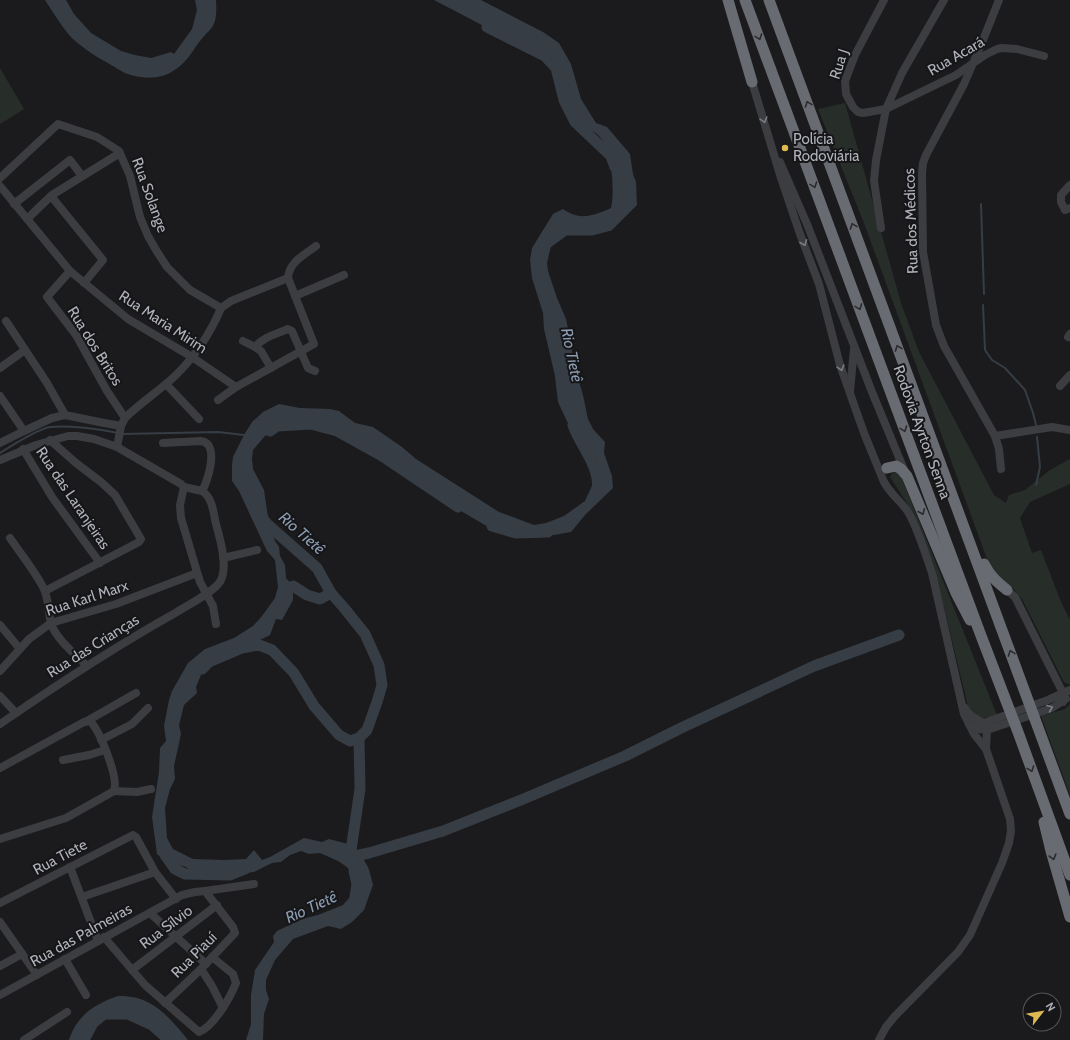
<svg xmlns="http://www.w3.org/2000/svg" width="1070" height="1040" font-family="Cabin,sans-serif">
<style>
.green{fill:#272e29}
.water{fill:#363d45}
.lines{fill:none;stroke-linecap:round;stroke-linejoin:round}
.stream{stroke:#363d45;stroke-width:2}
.river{stroke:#363d45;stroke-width:11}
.minor{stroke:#3c3d41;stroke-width:8}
.highway{stroke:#696b72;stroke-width:11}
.oneway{stroke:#2b2b2e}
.oneway2{stroke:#7b7d84}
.poi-dot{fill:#deb951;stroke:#161618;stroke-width:1.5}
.labels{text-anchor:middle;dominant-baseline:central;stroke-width:4;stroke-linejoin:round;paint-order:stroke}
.street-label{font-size:15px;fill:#afb2bb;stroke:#161618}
.poi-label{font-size:15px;fill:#afb2bb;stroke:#161618;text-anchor:start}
.water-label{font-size:16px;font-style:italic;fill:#8b9cb1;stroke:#161618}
</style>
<rect width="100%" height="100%" fill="#1b1b1d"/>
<g class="green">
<polygon points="0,68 24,109 0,124"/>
<polygon points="845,103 901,303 919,352 994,495 1006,503 1009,495 1025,490 1050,470 1070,459 1070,484 1030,502 1020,518 1032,553 1041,550 1061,602 1070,620 1070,685 1064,682 1022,599 1011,586 997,576 990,567 864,223 818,109"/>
<path d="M896,472L900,474L997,715C981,719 979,720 968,706L934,566L914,514L890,477L892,473Z"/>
<polygon points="1070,704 1070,795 1041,716 1065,709"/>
</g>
<g class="water">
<path d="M45,0H66L74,14L91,33L121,51L135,55L151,58L171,52L174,54L192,29L197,10L195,0H216C218,32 210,25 195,48C179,73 160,83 131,75C122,73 114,66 106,62C95,56 78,45 69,35C60,24 53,12 45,0Z"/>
<path d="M434,0H481L543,32L559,43L571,64L581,99L596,123L607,127L630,154L633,174L636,182L637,205L611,231C587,226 575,223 553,237L547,263L548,271L557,298L566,319L570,338L574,365L583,395L588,419L593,429L605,442L604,453L612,476L613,488L585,515L571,532L554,535L490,528L449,504L441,492L418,478L390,456L326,424L312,419L298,420L287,422L277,430L265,436L253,450L252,459L253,469L264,490L268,517L275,541L279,547L280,556L285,565L286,578L293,586V600L282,620L276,619L270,635L248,646L218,653L201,675L196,687L197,693L184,705L179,725L181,734L174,766L175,779L170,789L165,808L167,838L173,849L193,859L223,860L246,859L254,850L262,860L270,857L304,838L322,842L329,839L348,844L361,855L368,867L370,873L373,885L370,893L364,910L352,922L341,929L328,926L293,939L275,960L266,980V990L269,999L264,1014L263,1040H246L251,1024V995L255,970L274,942L273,936L277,931L302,919L318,915L343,905L357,889L356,880L347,867L338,861L320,853L309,854L301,851L290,855L281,862L272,863L254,872L223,875L212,880L195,878C189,868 185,863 172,867L157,854L152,817L159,772L160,748L166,741L164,726L169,700L172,691L188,663L205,649L234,638L253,626L262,616L275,598L278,587L275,560L267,551L239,491L232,481V465L233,457L244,435L252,422L263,412L279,404L300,408L330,409L339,411L355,423L373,427L402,447L416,459L499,512L534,525L546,523L564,516L585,501L597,475V460L588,447L572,432L558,402L555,376L544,329L543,313L532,278L530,260L532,248L553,214L563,209C580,221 593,216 611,208C615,191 612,150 600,137C596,132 588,129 582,125C562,110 557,94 560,69L540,50L528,43L511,36L499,34Z"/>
<path d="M118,996C152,995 168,1016 188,1040H169L159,1028L125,1012L113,1013L99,1024L91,1032L90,1040H69C77,1015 95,1004 118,996Z"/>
</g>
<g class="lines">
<g class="stream">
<polyline points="981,204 984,294"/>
<polyline points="983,305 985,350 992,360 1005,368 1025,390 1033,413 1036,425"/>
<polyline points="122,434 218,432 244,435"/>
<path d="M0,453C11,446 38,429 50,427C68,425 100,429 118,433"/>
<polyline points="1036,485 1040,467 1037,437"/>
</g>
<g class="river">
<polyline points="487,27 545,56 556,68 564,100 575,122 611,156 615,167"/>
<polyline points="541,249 543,246 565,230 592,230 607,226 611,223"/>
<path d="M573,425C580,446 601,467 597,490"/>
<polyline points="270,431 277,426 311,424 337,431 382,456 458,507"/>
<polyline points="492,526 516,533 548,532"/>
<polyline points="293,586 307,595 320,599 331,593"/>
<polyline points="202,669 209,662 242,648 259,645 272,650 294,673 314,706 339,735 350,741 359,738 367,730 377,702 382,685 379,665 365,634 345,609 331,593 317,568 267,524 262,517"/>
<polyline points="359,738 360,789 350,857 369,853 443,831 521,800 625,756 681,728 814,666 899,635"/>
<polyline points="165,855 175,869 185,874 230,875 245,869"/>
<polyline points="354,871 357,884 354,904"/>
<polyline points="84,1040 93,1023 104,1014 128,1014 152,1025 169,1040"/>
</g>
<g class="minor">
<polyline points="884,0 855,55 845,81 846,94 853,107 858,112 863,113 886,109 956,75 985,55 997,49 1002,48 1017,49 1044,56"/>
<polyline points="999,0 983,40 964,84 926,155 923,163 922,173 923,252 936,325 944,346 995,436 999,449 1001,469"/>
<path d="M752,82L781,178L800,234L819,284L840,365L864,433L884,482C890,493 898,499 906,509C916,522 926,556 932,573L964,714L974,734L986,749"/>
<polyline points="780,162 807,224 872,392 905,472"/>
<polyline points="0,178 58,124 97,137 119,151 130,176 140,217 148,236 156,250 167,267 190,290 221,308 231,301 288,278"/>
<polyline points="1070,185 1061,195 1061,202 1065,210 1070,208"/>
<polyline points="0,186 70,271 128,319 192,357 236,387"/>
<polyline points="51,196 103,260 84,283"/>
<polyline points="14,204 70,160 82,176"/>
<polyline points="27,219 52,195 120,153"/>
<polyline points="881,228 874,181 876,160 886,109 902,73 944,0"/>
<polyline points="70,271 47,297 76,335 107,391 125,418"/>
<polyline points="295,296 344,275"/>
<polyline points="6,321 47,383 65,415"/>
<polyline points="1068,337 1070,334"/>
<path d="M243,341L255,347C263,337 277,334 288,329L292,331L308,368L315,371"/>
<polyline points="255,347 261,351 271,368"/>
<polyline points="0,368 25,350"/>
<polyline points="166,384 199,419"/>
<polyline points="1060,386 1070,375"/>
<polyline points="850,391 854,349"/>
<polyline points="0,396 24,431"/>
<path d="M218,400L236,387L314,344L288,278C289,262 304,255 316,246"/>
<polyline points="995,436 1052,427 1070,430"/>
<polyline points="0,443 24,431 52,418 65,415 99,422 121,426"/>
<path d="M163,443L201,441C220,443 208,481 202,491L184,487"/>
<path d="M117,447L121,426L125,418C141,402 161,390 177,374C196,355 211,332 221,308"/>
<polyline points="23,449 52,497 100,563"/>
<polyline points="0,460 36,445 68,436 77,436 94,439 117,447 181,484 184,487 180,505 181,518 200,582 213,606 216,624"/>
<path d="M10,538C21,554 34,570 43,587C49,598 48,611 51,623C55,638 76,655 87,666"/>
<polyline points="223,558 257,550"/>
<polyline points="1007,590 1015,597 1065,697 1063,702"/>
<polyline points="45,591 139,542 141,539 115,495 101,482 76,463 50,440"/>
<polyline points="0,625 20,649"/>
<polyline points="0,671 29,639 51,623 116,604 197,573"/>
<polyline points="0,696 16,713"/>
<path d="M965,708C969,716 976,719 984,723"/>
<polyline points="87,721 136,693"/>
<polyline points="984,723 1048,700 1070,690"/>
<path d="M0,724C58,684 116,646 177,612C188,605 216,591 221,580C228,565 220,539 216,524C213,512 213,498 202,491"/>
<polyline points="969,724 979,729 987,730 1052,708 1066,699"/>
<polyline points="101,740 132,724 148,708"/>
<polyline points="63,760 89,755 105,750"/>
<path d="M0,768L84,722L90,721C100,731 119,778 114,791"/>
<polyline points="114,791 137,792 151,789"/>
<polyline points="0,839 66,818 114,791"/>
<polyline points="70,867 98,941"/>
<polyline points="205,891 254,884"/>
<polyline points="82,897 155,872 176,899"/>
<polyline points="0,903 133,835 136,837 155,872"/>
<polyline points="150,913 206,964"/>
<polyline points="0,922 37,975"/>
<path d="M104,937L145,985L199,1032C214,1026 230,998 236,983L233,974L212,957"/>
<polyline points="65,959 86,995"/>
<polyline points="0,966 22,954"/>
<polyline points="201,969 212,986 223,1008"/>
<polyline points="132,970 217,905"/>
<polyline points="0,995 182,895 195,892 205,891 233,927 235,933 201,969 165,1003"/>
<polyline points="24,1040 67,1012"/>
<polyline points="879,1040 886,1027 895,1016 958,952 970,935 1002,863 1009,843 1011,831 1010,819 986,749 987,730 984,723"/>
</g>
<g class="highway">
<polyline points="728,0 752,82"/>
<polyline points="745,0 980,633 1018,732 1070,875"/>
<polyline points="769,0 1070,814"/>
<polyline points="887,468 896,466 901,469 907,476 956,593 970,620"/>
<path d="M984,564C990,576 997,582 1007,590"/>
<polyline points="1044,822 1051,851 1070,917"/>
</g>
</g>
<defs><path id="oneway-chevron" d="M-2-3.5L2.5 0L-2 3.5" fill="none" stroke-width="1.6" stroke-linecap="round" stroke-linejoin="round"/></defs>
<g class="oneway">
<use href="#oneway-chevron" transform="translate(759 37) rotate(70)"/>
<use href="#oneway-chevron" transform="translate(808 104) rotate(-110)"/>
<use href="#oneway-chevron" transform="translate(814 185) rotate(70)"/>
<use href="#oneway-chevron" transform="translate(853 226) rotate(-110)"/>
<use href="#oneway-chevron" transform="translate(859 307) rotate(70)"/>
<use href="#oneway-chevron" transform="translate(898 348) rotate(-110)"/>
<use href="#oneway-chevron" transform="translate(904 429) rotate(70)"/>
<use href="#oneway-chevron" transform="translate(922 512) rotate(67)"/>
<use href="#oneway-chevron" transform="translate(1011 653) rotate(-110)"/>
<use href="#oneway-chevron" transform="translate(1031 769) rotate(70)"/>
<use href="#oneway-chevron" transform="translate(1053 857) rotate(74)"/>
</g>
<g class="oneway2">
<use href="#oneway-chevron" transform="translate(764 120) rotate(73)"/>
<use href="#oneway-chevron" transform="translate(804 243) rotate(68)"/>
<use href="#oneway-chevron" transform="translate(841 368) rotate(73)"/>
<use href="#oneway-chevron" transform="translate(1050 708) rotate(-22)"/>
</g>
<circle class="poi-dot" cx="785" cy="148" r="4"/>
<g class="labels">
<g class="street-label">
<text transform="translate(956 56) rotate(-30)">Rua Acará</text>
<text transform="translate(839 64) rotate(-72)">Rua J</text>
<text transform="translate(150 195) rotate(70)">Rua Solange</text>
<text transform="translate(911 221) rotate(-92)">Rua dos Médicos</text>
<text transform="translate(163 322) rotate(33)">Rua Maria Mirim</text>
<text transform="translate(95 346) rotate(58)">Rua dos Britos</text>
<text transform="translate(922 432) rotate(70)">Rodovia Ayrton Senna</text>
<text transform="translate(73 498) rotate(56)">Rua das Laranjeiras</text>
<text transform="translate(87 598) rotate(-18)">Rua Karl Marx</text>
<text transform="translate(93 646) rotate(-32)">Rua das Crianças</text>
<text transform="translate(60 857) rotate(-28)">Rua Tiete</text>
<text transform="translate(166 927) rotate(-37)">Rua Sílvio</text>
<text transform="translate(81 935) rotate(-29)">Rua das Palmeiras</text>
<text transform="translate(194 955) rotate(-45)">Rua Piauí</text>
</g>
<g class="poi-label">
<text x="793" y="139">Polícia<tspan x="793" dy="17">Rodoviária</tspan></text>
</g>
<g class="water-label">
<text transform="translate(572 355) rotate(78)">Rio Tietê</text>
<text transform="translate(302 533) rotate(41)">Rio Tietê</text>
<text transform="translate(311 907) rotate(-25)">Rio Tietê</text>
</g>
</g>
<g transform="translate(1042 1012) rotate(59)"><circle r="19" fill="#161618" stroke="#535459"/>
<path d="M0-3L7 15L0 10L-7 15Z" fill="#deb951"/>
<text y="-6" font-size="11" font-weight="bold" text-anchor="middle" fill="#afb2bb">N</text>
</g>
</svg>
